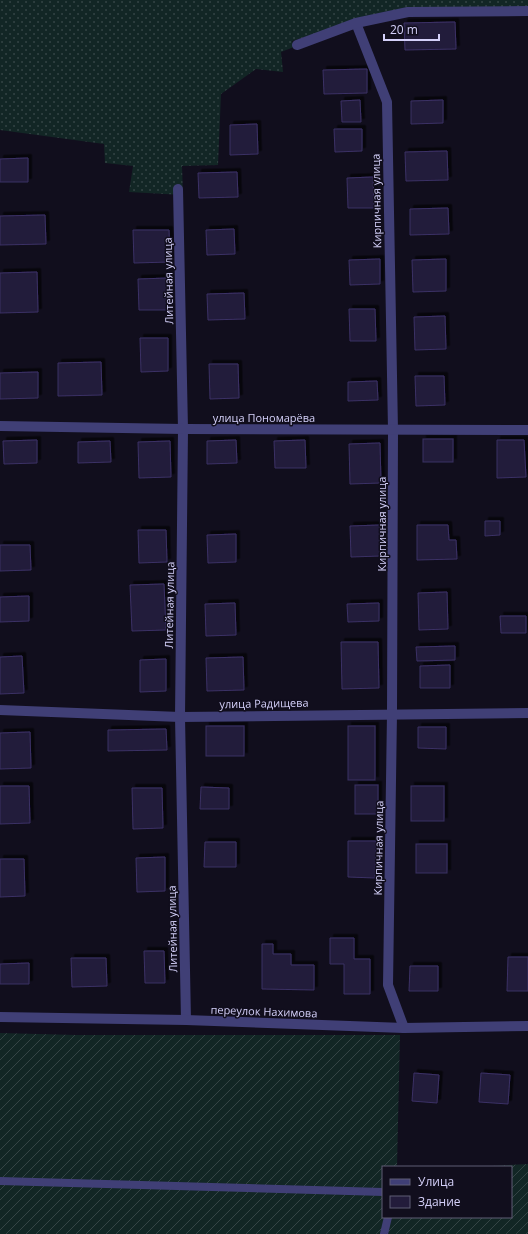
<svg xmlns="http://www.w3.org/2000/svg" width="528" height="1234" font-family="'Open Sans',sans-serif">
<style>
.grass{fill:url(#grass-dots)}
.garden{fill:url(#garden-furrows)}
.building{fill:#231c3b;stroke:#3b3165;filter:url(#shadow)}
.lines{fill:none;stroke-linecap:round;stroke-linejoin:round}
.service{stroke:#403f76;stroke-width:8}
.minor{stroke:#403f76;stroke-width:10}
.labels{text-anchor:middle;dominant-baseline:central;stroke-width:3;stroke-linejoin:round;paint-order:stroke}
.street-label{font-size:11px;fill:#d4d0f9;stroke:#110e1d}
</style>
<defs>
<pattern id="grass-dots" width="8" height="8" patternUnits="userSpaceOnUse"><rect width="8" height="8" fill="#122625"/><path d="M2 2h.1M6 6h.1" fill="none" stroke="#344445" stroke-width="1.8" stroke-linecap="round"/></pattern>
<pattern id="garden-furrows" width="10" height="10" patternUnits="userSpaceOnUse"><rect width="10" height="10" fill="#122625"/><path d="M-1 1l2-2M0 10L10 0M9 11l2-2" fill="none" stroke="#344445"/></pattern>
<filter id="shadow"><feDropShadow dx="3.5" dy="-3.5" stdDeviation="0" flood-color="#0009"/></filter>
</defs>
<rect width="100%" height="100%" fill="#110e1d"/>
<polygon class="grass" points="0,0 528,0 528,7 358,20 292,41 294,47 281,52 283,72 256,69 221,94 218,165 182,166 183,195 129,192 133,166 105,163 104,144 0,130"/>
<polygon class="garden" points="0,1033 76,1035 400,1035 397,1167 383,1167 383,1217 511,1217 511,1167 474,1167 528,1164 528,1234 0,1234"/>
<g class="building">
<polygon points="455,22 456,49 405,50 404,23"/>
<polygon points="367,69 367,93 324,94 323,70"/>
<polygon points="360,100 361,122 342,122 341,101"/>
<polygon points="443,100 443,123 411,124 411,101"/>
<polygon points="257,124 258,154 230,155 230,125"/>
<polygon points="334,129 362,129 362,151 335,152"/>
<polygon points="447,151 448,180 406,181 405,152"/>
<polygon points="28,158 28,182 0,182 0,159"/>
<polygon points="237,172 238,197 199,198 198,173"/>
<polygon points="373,177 374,208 348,208 347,178"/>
<polygon points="448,208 449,234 410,235 410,209"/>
<polygon points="45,215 46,244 0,245 0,216"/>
<polygon points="234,229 235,254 207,255 206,230"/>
<polygon points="133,230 169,230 170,262 134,263"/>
<polygon points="380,259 380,284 350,285 349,260"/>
<polygon points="446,259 446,291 413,292 412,260"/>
<polygon points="37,272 38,312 0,313 0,273"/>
<polygon points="169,278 169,310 139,310 138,279"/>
<polygon points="244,293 245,319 208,320 207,294"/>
<polygon points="349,309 375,309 376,341 350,341"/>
<polygon points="445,316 446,349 415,350 414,317"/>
<polygon points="140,338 168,338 168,371 141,372"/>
<polygon points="101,362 102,395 58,396 58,363"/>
<polygon points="209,364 238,364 239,398 210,399"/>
<polygon points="38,372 38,398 0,399 0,373"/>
<polygon points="415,376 444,376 445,405 416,406"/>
<polygon points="377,381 378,400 348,401 348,382"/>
<rect x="423" y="439" width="30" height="23"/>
<polygon points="37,440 37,463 4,464 3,441"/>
<polygon points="236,440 237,463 207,464 207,441"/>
<polygon points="305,440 306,468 275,468 274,441"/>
<polygon points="497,440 524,440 526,477 497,478"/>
<polygon points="110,441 111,462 78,463 78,442"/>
<polygon points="170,441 171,477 139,478 138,442"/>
<polygon points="380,443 381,483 350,484 349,444"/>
<polygon points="485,521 500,521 500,535 485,536"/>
<polygon points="380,525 381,556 351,557 350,526"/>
<polygon points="417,525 448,525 449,540 456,540 457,559 417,560"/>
<polygon points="138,530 166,530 167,562 139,563"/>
<polygon points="236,534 236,562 208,563 207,535"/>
<polygon points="0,545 30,545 31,570 0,571"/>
<polygon points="164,584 166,630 132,631 130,585"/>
<polygon points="447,592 448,629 419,630 418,593"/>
<polygon points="29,596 29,621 0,622 0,597"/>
<polygon points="235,603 236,635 206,636 205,604"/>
<polygon points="379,603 379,621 348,622 347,604"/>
<polygon points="500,616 526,616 526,633 501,633"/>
<polygon points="341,642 378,642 379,688 342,689"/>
<polygon points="455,646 455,660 417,661 416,647"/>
<polygon points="22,656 24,693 0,694 0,657"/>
<polygon points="243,657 244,690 207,691 206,658"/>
<polygon points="166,659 166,691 140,692 140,660"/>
<polygon points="450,665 450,688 420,688 420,666"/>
<rect x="206" y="726" width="38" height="30"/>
<rect x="348" y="726" width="27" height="54"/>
<polygon points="418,727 446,727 446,749 418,748"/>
<polygon points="166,729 167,750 108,751 108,730"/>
<polygon points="30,732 31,768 0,769 0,733"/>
<rect x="355" y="785" width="23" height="29"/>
<polygon points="0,786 29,786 30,823 0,824"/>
<rect x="411" y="786" width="33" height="35"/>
<polygon points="201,787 229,788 229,809 200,809"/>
<polygon points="132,788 162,788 163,828 133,829"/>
<polygon points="348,841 376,841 375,878 348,877"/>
<polygon points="205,842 236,842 236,867 204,867"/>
<rect x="416" y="844" width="31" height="29"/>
<polygon points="165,857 165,891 137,892 136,858"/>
<polygon points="0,859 24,859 25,896 0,897"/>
<polygon points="330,938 354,938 354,959 370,959 370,994 344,994 344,964 330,964"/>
<polygon points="262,944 273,944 273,954 291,954 291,965 314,965 314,990 262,989"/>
<polygon points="144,951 164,951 165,983 145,983"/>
<polygon points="508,957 528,957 528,991 507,991"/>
<polygon points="71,958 106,958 107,986 72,987"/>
<polygon points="29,963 29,984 0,984 0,964"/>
<polygon points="410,966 438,966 438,991 409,991"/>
<polygon points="414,1073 439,1075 437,1103 412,1101"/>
<polygon points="481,1073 510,1075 508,1104 479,1102"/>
</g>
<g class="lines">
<g class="service">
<polyline points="0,1181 383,1192"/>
<polyline points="384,1234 388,1217"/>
</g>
<g class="minor">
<polyline points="356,23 387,102 393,430 392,713 388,985 404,1028"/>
<polyline points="297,45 356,23 408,12 528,11"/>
<polyline points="178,189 183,429 180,717 186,1020"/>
<polyline points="0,426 183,429 528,430"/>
<polyline points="0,710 180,717 528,713"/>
<polyline points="0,1017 186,1020 404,1028 528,1026"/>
</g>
</g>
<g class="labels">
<g class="street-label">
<text transform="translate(376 201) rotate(-91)">Кирпичная улица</text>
<text transform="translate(168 281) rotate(-91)">Литейная улица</text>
<text x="264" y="417">улица Пономарёва</text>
<text transform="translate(381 524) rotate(-90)">Кирпичная улица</text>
<text transform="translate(169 605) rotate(-89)">Литейная улица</text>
<text transform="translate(264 703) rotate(-1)">улица Радищева</text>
<text transform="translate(378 848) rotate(-89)">Кирпичная улица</text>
<text transform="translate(172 929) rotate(-91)">Литейная улица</text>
<text transform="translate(264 1011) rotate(2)">переулок Нахимова</text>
</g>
</g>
<rect x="382" y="1166" width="130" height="52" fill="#110e1d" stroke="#5f5c75"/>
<rect x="390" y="1179" width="20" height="6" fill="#403f76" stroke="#5f5c75"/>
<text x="418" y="1186" font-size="12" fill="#d4d0f9">Улица</text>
<rect x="390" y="1196" width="20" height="12" fill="#231c3b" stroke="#5f5c75"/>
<text x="418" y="1206" font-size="12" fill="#d4d0f9">Здание</text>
<path d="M384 34v6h55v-6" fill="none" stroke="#d4d0f9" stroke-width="2"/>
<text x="390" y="34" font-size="12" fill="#d4d0f9" stroke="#110e1d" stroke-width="3" paint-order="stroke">20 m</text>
</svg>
